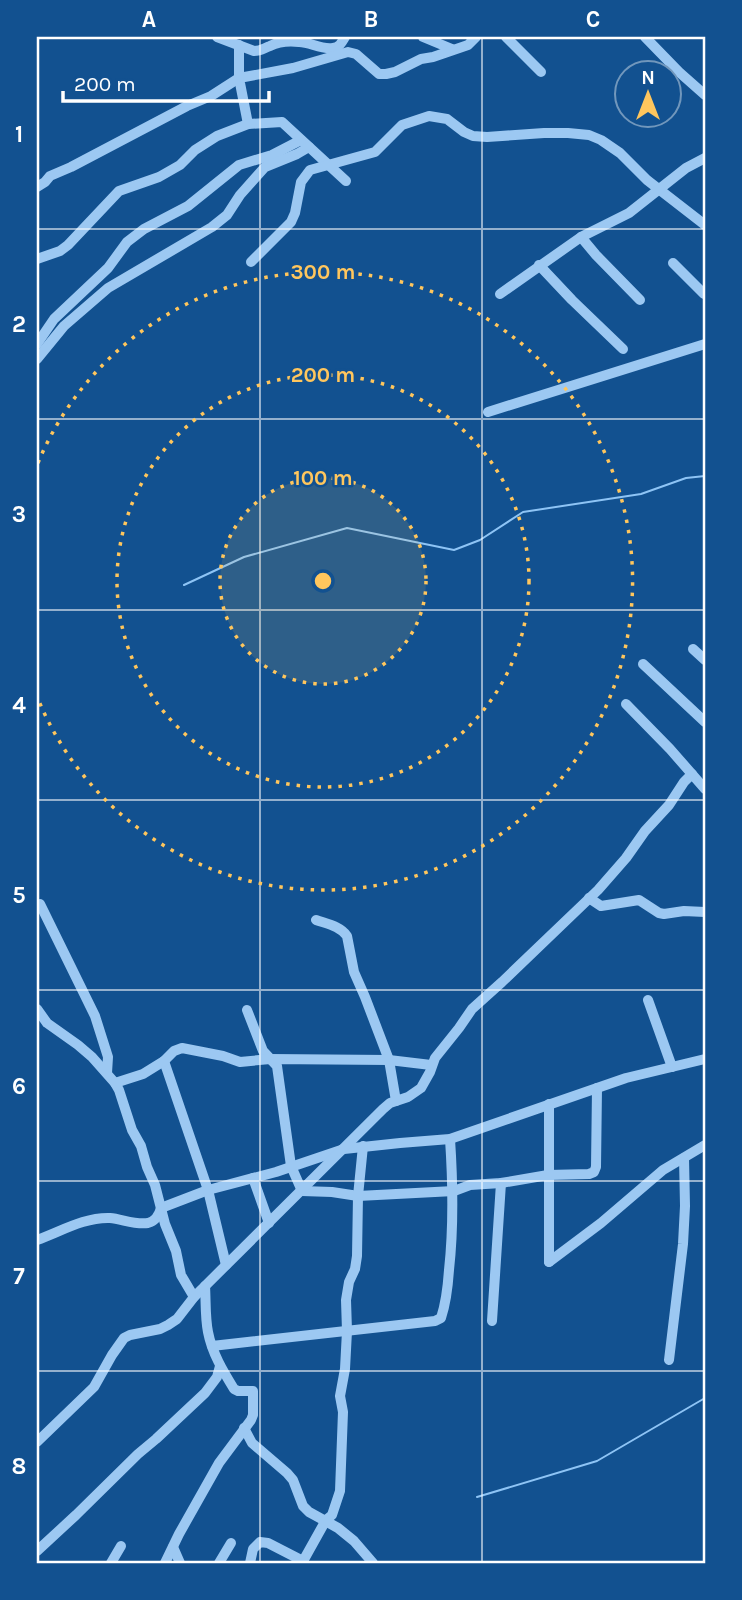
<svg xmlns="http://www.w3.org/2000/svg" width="742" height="1600" font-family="Karla,sans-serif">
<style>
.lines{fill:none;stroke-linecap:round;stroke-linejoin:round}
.stream{stroke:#8ec4f5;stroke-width:2}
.minor{stroke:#9cc8f2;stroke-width:10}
.grid{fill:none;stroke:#fff;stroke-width:2;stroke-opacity:0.55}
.ring{fill:none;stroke:#ffc65d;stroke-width:3.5;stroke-dasharray:3.5 7}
.centre{fill:#ffc65d;stroke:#125190;stroke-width:3.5}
.ring-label{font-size:21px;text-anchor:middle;font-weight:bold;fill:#ffc65d;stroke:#125190;stroke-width:5;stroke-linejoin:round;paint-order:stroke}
.neatline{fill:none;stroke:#fff;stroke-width:2.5}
.grid-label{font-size:23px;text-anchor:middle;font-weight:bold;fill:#fff}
</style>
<rect width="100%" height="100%" fill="#125190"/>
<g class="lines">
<g class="stream">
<polyline points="184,585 244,557 347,528 454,550 480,540 523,512 641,494 686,478 705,476"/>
<polyline points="477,1497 597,1461 705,1398"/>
</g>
<g class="minor">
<path d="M217,37L254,51C261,51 264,48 270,46C278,42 290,41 299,42C310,42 321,50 333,48C340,47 342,42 345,37"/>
<polyline points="423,37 452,49"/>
<polyline points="506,37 541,72"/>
<polyline points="645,37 679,72 705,95"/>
<polyline points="248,124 239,78 293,68 348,52 356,54 379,74 386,74 395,72 421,59 433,57 468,45 476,37"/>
<polyline points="37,187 45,182 50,176 71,167 187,106 211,96 239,78 239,45"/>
<polyline points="581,237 596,255 640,300"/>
<polyline points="37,259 60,251 68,245 119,191 159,177 180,165 195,150 217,136 248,124 282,122 346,181"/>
<polyline points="251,262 291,222 295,213 301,182 310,170 375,152 402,125 429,116 447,119 464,132 473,136 487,137 544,133 568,133 589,135 601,140 620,153 647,180 705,225"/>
<polyline points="673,263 704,294 705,292"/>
<polyline points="539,265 572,300 623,349"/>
<polyline points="500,294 581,237 629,213 686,168 705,158"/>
<polyline points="37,344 54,319 108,268 127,242 144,229 188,206 239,165 272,155 301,140"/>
<polyline points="37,359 64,326 108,288 212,227 227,215 240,195 265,167 297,154 309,147"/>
<polyline points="488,412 705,344"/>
<polyline points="693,649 705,660"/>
<polyline points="643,664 705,722"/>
<polyline points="626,704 670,749 705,789"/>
<polyline points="589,898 601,906 639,900 659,913 664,914 684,911 705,912"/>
<polyline points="40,904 95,1016 108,1057 107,1073"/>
<path d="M316,920C327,924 340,926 347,936L354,972L365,997L389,1060L396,1101"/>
<polyline points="648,1000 672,1067"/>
<polyline points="37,1009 47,1023 78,1045 92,1057 115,1083 119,1090 132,1130 141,1146 147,1167 155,1185 165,1224 176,1251 181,1275 194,1297"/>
<polyline points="247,1010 263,1051 277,1066 291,1166 302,1191 332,1192 358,1196 454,1191 470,1185 501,1183 548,1175 589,1174 594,1172 596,1167 597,1088"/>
<polyline points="164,1061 208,1190 226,1265"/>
<polyline points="115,1083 143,1074 164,1061 174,1051 182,1048 223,1056 240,1062 270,1059 389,1060 431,1065"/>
<polyline points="253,1178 269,1223"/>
<path d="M37,1240C60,1232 84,1217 110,1218C122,1219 135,1225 148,1223C156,1221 159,1215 161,1208L208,1190L276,1172L344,1149L400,1143L450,1139L626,1078L705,1059"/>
<polyline points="549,1262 601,1223 663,1170 705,1145"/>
<polyline points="549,1262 549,1104"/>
<polyline points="492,1321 501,1183"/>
<path d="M212,1346L435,1321L441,1318C446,1303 448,1285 449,1270C454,1225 453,1184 450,1139"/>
<polyline points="669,1360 683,1244 685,1206 684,1158"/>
<polyline points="244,1428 252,1443 287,1473 293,1480 303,1506 309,1512 338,1528 354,1541 373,1563"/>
<polyline points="37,1442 94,1387 112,1355 124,1338 130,1335 160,1329 168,1325 177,1319 194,1297 383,1109 390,1103 408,1097 421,1088 430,1072 435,1058 459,1028 472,1009 502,982 598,890 626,858 645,831 669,805 684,782 692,774"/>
<polyline points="173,1547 180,1563"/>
<polyline points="37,1551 76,1515 138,1454 156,1439 205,1393 217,1377 220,1366"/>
<polyline points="111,1563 121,1546"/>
<path d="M165,1563L179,1534L219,1463L251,1420L253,1415V1391H238L234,1389C223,1371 212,1353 208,1332C205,1317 206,1301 205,1286"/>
<polyline points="219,1563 231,1543"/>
<polyline points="250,1563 253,1549 260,1542 268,1543 303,1561"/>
<polyline points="302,1563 326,1520 332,1515 340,1491 343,1412 340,1396 345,1369 347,1331 346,1300 349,1282 355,1269 357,1256 358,1196 363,1146"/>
</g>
</g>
<path class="grid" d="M260,37V1563M482,37V1563M37,229H705M37,419H705M37,610H705M37,800H705M37,990H705M37,1181H705M37,1371H705"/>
<circle cx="323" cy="581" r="103" fill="#ffc65d" fill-opacity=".12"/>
<g class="ring">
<circle cx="323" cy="581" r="103"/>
<circle cx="323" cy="581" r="206"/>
<path d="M38 463A309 309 0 1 1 38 699"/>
</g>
<circle cx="323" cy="581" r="10" class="centre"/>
<g class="ring-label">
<text x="323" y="279">300 m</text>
<text x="323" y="382">200 m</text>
<text x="323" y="485">100 m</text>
</g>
<rect width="742" height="1600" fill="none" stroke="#125190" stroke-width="77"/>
<g transform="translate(648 94)"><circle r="33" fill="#125190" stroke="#7197bc" stroke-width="2"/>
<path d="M0-5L12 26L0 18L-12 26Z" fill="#ffc65d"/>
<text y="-10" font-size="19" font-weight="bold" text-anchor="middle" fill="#ffffff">N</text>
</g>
<path d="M63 91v10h206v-10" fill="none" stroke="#ffffff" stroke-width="3.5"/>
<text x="74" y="91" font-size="21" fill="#ffffff" stroke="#125190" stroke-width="5" paint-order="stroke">200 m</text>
<rect x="38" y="38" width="666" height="1524" class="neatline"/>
<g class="grid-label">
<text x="149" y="27">A</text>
<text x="371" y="27">B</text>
<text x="593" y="27">C</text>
<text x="19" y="142">1</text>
<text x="19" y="332">2</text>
<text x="19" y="522">3</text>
<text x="19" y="713">4</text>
<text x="19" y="903">5</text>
<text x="19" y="1094">6</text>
<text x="19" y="1284">7</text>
<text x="19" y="1474">8</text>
</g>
</svg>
